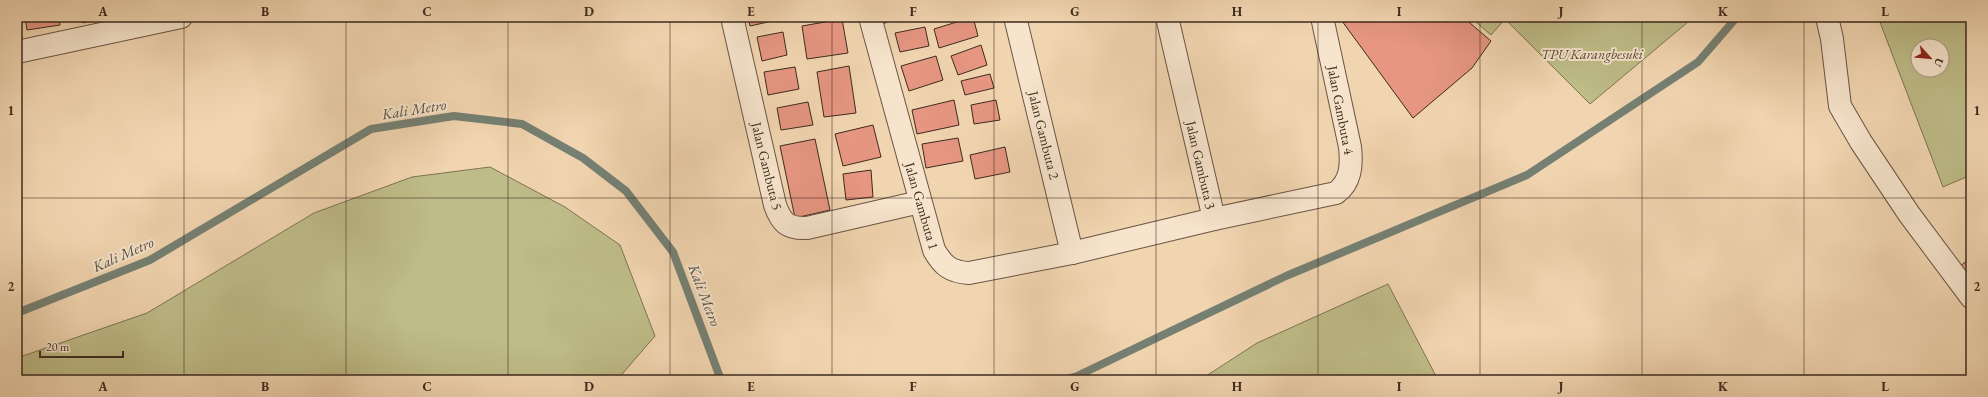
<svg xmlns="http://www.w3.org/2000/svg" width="1988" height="397" font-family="'EB Garamond',serif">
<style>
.green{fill:#bebc88;stroke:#7e7354;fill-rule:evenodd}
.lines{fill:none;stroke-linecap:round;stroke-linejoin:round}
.stream{stroke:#758073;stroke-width:8}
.building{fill:#e69681;stroke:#3d2a1f}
.street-casing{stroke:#6a5543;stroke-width:24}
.street{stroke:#f6e4cc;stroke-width:22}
.grid{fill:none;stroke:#3d2a1f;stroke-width:1;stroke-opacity:0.55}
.labels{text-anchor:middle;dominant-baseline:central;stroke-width:4;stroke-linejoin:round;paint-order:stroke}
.park-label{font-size:14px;font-style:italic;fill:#574734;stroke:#f6e4cc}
.street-label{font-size:14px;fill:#3d2a1f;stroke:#f6e4cc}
.water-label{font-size:15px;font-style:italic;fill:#544e42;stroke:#f6e4cc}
.neatline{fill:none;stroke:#3d2a1f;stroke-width:1.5}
.grid-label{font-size:13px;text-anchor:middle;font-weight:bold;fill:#3d2a1f}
</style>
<rect width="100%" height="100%" fill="#f1d5b0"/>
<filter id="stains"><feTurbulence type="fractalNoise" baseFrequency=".005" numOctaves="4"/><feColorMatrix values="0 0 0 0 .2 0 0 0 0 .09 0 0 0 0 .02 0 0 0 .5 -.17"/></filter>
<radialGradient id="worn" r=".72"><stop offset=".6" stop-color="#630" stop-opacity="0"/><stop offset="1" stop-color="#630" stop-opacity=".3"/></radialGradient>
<g class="green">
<polygon points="1470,17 1694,17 1590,104 1505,19 1491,35"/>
<path d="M1878,17H1971V175L1943,187ZM1918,46H1942V70H1918Z"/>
<polygon points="490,167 565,207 620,245 655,336 617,380 17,380 17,358 147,313 314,213 412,177"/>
<polygon points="1388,284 1438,380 1200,380 1257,343"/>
</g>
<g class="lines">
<g class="stream">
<polyline points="17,313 150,260 371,129 454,116 522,124 583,158 626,191 673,252 721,380"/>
<polyline points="1062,380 1075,377 1286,276 1527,175 1698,62 1737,17"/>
</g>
</g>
<g class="building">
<polygon points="25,17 59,17 60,25 27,30"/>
<polygon points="81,17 99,17 83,23"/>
<polygon points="748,17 777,17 777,20 750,26"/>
<polygon points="879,17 902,17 882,24"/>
<polygon points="973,17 978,36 939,48 934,29"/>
<polygon points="1339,17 1463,17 1491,41 1472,68 1413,118"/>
<polygon points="842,19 848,53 807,59 802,26"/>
<polygon points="925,27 929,46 900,52 895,33"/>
<polygon points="783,32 787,55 762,61 757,37"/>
<polygon points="981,45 987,65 958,75 951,56"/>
<polygon points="936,56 943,80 909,91 901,66"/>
<polygon points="849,66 856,113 824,117 817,72"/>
<polygon points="795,67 799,89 768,95 764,72"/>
<polygon points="990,74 994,88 965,95 961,81"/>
<polygon points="954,100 959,125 917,134 912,110"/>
<polygon points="996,100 1000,120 974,124 971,105"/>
<polygon points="808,102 813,125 781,130 777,108"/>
<polygon points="873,125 881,157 843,166 835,134"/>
<polygon points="958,138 963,161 926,168 922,144"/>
<polygon points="815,139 830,210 795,218 780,146"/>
<polygon points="1005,147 1010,172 975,179 970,155"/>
<polygon points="871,170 873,197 846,200 843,174"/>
<polygon points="1971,257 1971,283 1957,269"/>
</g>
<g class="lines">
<g class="street-casing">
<g id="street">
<path d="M732,17L775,205C781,222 787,229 807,228L920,202"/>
<path d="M870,17L934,250C943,266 951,272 969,273L1072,253L1214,219L1167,17"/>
<polyline points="1015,17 1072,253"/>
<polyline points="1827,17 1832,39 1840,106 1861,142 1909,214 1971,297"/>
<polyline points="17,52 181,17"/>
<path d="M1214,219L1336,193C1351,182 1352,165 1350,147L1322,17"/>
</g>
</g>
<use href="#street" class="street"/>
</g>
<path class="grid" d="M184,17V380M346,17V380M508,17V380M670,17V380M832,17V380M994,17V380M1156,17V380M1318,17V380M1480,17V380M1642,17V380M1804,17V380M17,198H1971"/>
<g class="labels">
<g class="park-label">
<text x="1592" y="54">TPU Karangbesuki</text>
</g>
<g class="street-label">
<text transform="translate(1341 110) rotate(79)">Jalan Gambuta 4</text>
<text transform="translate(1044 135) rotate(76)">Jalan Gambuta 2</text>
<text transform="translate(1201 165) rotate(77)">Jalan Gambuta 3</text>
<text transform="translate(767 166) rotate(76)">Jalan Gambuta 5</text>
<text transform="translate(922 206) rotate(74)">Jalan Gambuta 1</text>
</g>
<g class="water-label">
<text transform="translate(414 109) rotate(-9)">Kali Metro</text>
<text transform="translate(123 254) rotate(-24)">Kali Metro</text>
<text transform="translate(705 295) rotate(69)">Kali Metro</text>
</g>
</g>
<rect width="1988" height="397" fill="none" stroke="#f1d5b0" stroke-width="44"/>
<g transform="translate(1930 58) rotate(117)"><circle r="19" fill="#f6e4cc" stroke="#ac9a87"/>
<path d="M0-3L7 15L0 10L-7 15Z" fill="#8f2418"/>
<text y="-6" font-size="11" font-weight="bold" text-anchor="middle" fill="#3d2a1f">U</text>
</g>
<path d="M40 351v6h83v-6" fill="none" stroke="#3d2a1f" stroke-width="2"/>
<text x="46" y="351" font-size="12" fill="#3d2a1f" stroke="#f6e4cc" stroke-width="3" paint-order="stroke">20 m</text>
<rect x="22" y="22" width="1944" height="353" class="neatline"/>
<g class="grid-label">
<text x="103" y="16">A</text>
<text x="265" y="16">B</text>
<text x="427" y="16">C</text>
<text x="589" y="16">D</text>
<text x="751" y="16">E</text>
<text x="913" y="16">F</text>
<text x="1075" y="16">G</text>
<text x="1237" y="16">H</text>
<text x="1399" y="16">I</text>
<text x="1561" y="16">J</text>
<text x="1723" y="16">K</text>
<text x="1885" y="16">L</text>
<text x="11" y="115">1</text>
<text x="1977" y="115">1</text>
<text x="11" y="291">2</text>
<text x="1977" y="291">2</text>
<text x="103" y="391">A</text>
<text x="265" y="391">B</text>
<text x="427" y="391">C</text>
<text x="589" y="391">D</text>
<text x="751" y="391">E</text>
<text x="913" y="391">F</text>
<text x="1075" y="391">G</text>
<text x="1237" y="391">H</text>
<text x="1399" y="391">I</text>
<text x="1561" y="391">J</text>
<text x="1723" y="391">K</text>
<text x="1885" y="391">L</text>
</g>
<rect width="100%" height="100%" filter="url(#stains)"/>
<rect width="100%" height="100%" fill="url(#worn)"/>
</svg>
